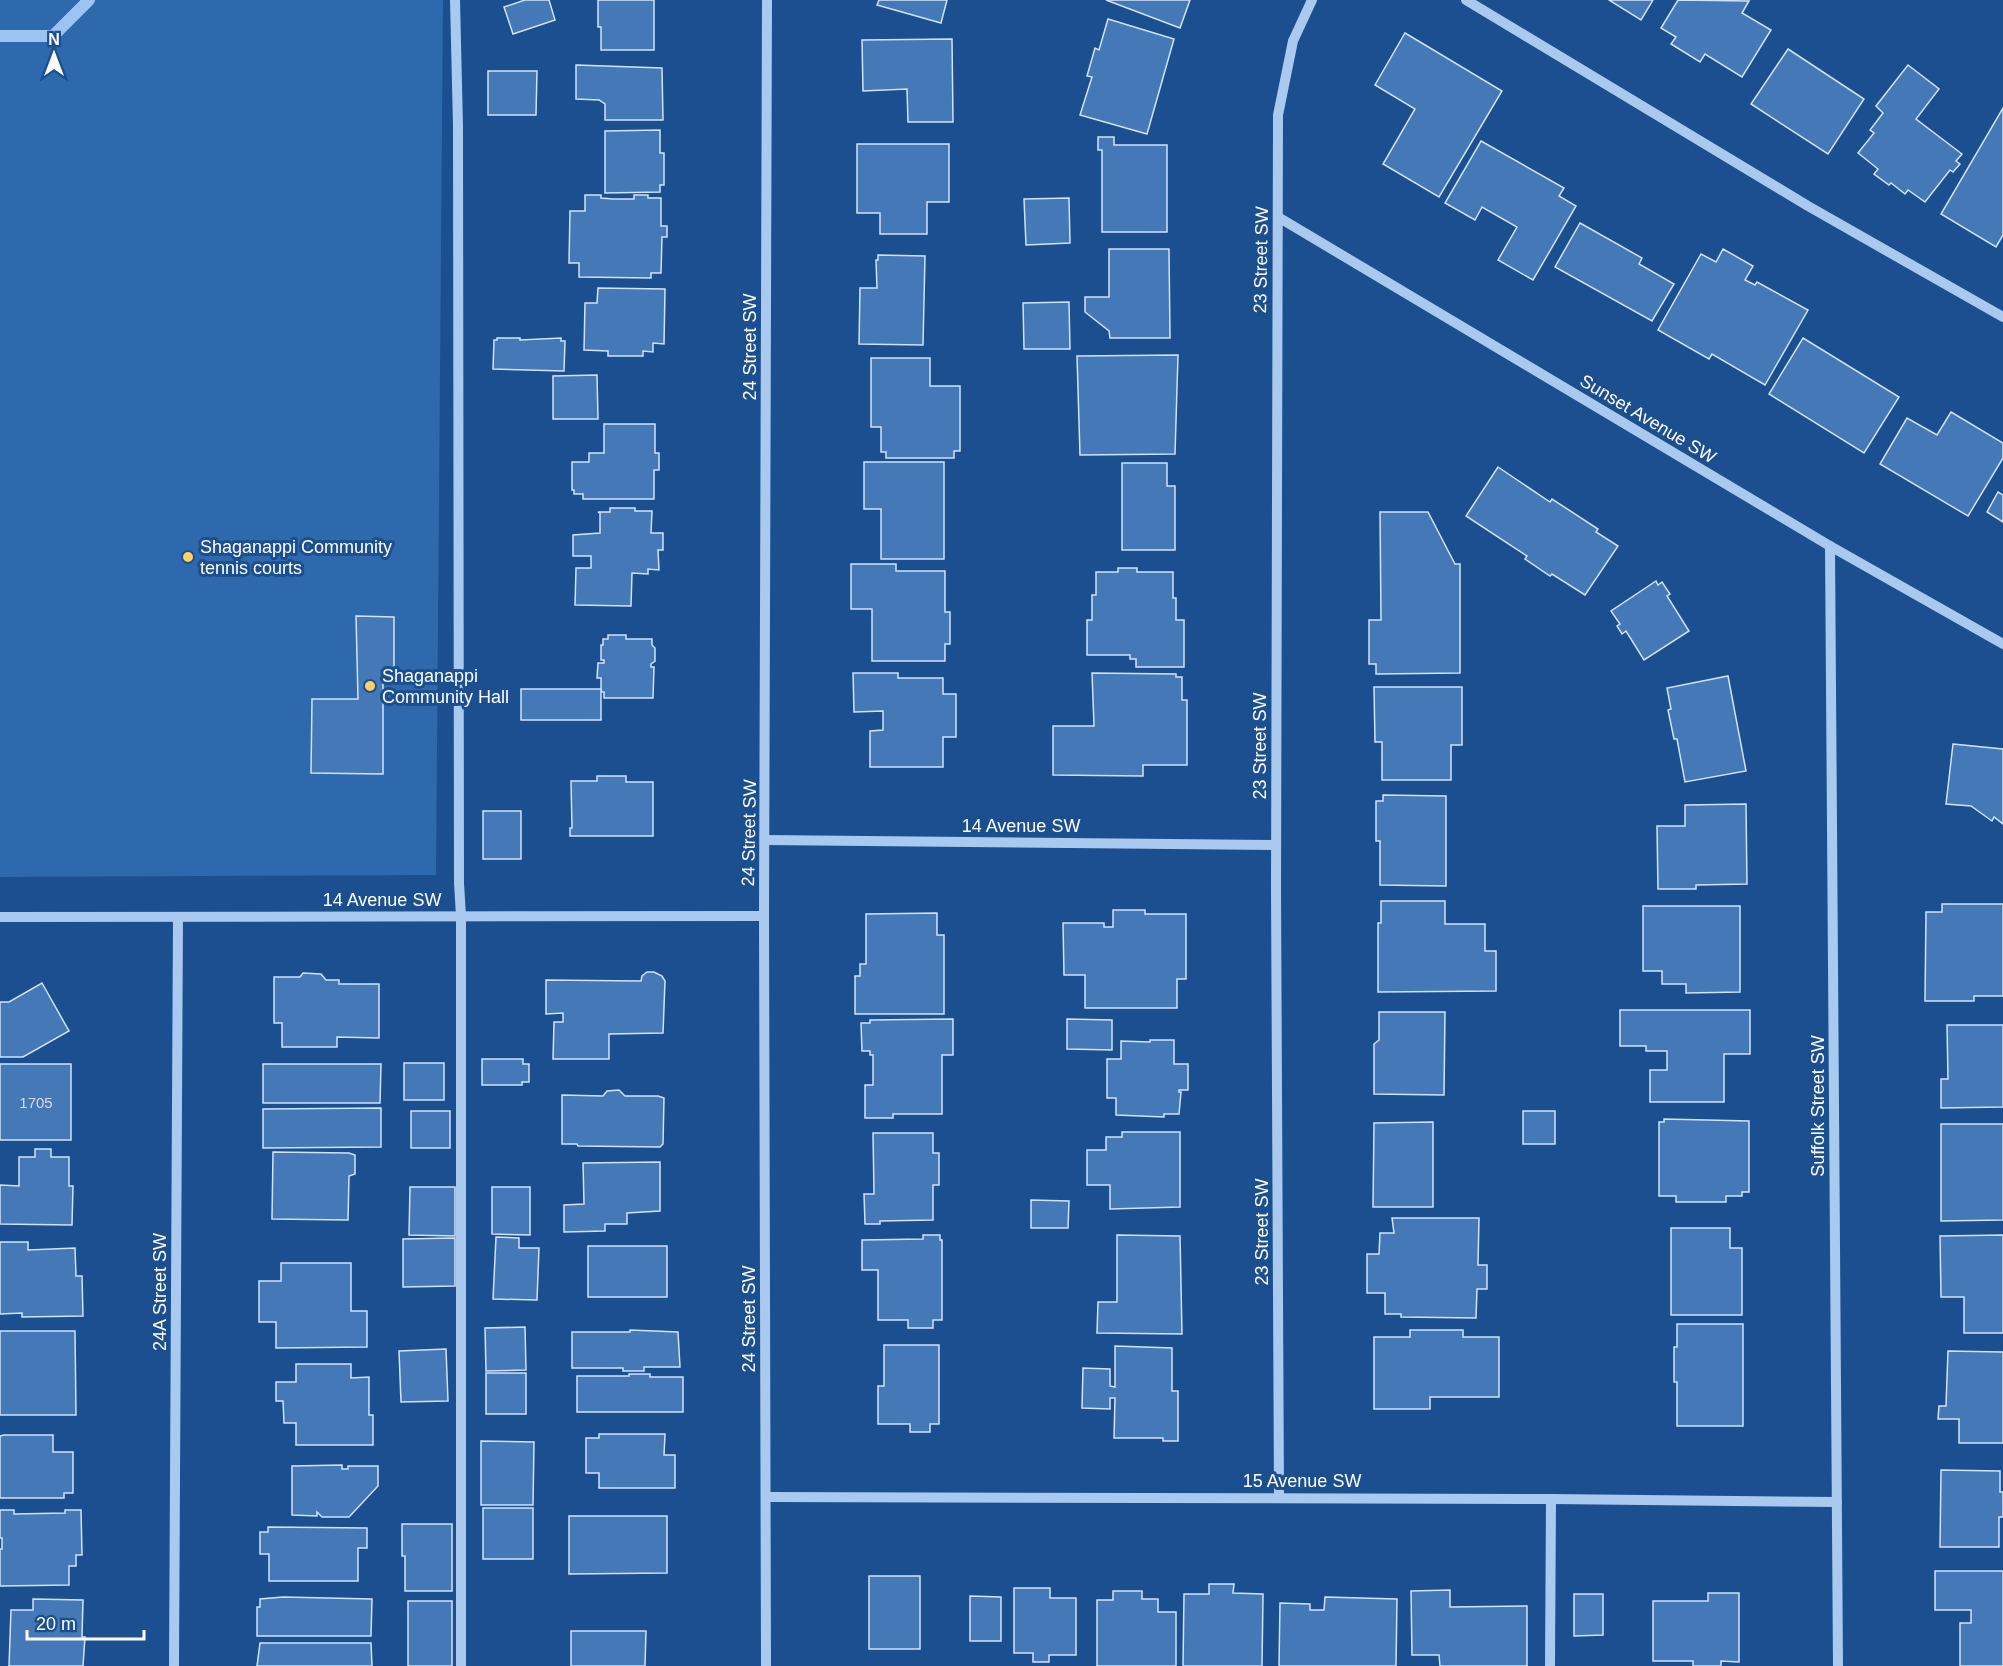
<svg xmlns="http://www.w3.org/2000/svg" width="2003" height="1666" font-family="Arial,sans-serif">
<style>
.green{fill:#2e69ad}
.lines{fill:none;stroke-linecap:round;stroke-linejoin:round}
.stream{stroke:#9cc4f0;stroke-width:12}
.building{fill:#4478b7;stroke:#cfe3fa;stroke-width:1.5}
.minor{stroke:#a9c9ee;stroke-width:10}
.poi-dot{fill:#ffd166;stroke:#1b4f8f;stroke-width:2}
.labels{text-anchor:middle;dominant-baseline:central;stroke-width:6;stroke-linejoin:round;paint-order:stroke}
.number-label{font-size:15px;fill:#d0dded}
.street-label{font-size:18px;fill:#fff;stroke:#1b4f8f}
.poi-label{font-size:18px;fill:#fff;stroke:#1b4f8f;text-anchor:start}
</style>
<rect width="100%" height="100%" fill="#1b4f8f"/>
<polygon class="green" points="0,0 443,0 436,875 0,877"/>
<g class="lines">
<polyline class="stream" points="0,36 53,36 89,0"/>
</g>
<g class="building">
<polygon points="525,0 549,0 555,20 513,34 504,7"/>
<polygon points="598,0 654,0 654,50 601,50 601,27 598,27"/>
<polygon points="879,0 947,0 941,23 877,5"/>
<polygon points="1106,0 1190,0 1180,28"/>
<polygon points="1609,0 1653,0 1641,20"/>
<polygon points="1678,0 1749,1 1742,13 1771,30 1742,77 1705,54 1700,62 1671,44 1676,37 1661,28"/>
<polygon points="1108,19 1174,39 1147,134 1080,115 1092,77 1087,76 1095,48 1099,50"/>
<polygon points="1405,33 1502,91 1439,197 1383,164 1415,109 1375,85"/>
<polygon points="952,39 953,122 908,122 907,89 863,91 862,40"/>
<polygon points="1788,49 1864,99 1828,154 1751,104"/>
<polygon points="576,65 662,68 663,120 605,120 605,104 599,100 576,99"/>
<polygon points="1908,65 1939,89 1916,119 1962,154 1956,161 1960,164 1953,172 1950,170 1925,202 1908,190 1905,194 1891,183 1889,185 1874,174 1878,169 1858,153 1874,133 1870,130 1883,113 1876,106"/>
<polygon points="488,71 537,71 536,115 488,115"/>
<polygon points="2003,108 2003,235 1996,247 1941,214"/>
<polygon points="660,130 660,153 664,153 664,185 660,185 660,192 605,193 605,131"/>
<polygon points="1098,137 1114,137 1114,145 1167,145 1167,232 1102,232 1102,150 1098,150"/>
<polygon points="1481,141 1564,188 1559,196 1576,206 1533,280 1498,260 1517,227 1482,207 1475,220 1445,203"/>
<polygon points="857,144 949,144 949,202 927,202 927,234 880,234 880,213 857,213"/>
<polygon points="585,195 601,195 601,198 613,199 634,199 634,195 648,195 648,198 661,198 661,226 667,226 667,237 662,237 661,273 651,273 651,278 579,277 579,263 569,263 570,211 585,211"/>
<polygon points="1069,198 1070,243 1026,245 1024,199"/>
<polygon points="1580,223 1642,258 1639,264 1674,284 1652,321 1555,267"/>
<polygon points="1109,249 1169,249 1170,338 1110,338 1109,331 1085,312 1085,297 1109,297"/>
<polygon points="1723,249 1753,266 1745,280 1755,285 1757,282 1808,310 1765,385 1712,354 1709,359 1658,330 1701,254 1716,262"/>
<polygon points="878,255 925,256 923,345 859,344 860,288 877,288 876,260 878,260"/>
<polygon points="598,288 665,289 664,344 653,343 653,352 643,351 643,356 608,356 608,351 584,350 585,303 597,303"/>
<polygon points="1069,302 1070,349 1024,349 1023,303"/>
<polygon points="497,338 520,338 520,340 561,338 561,341 565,341 564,371 493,369 494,340 497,340"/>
<polygon points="1803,338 1899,397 1864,453 1769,394"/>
<polygon points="1178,355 1175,454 1080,455 1077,356"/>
<polygon points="871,358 930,358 930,386 960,386 960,451 954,451 954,458 886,458 886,452 881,452 881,427 871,427"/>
<polygon points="597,375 598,419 553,419 553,376"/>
<polygon points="1951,412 2003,443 2003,458 1968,516 1880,464 1907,418 1937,435"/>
<polygon points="604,424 655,424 655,453 659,453 659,470 654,470 654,499 583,499 583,494 574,494 574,490 572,490 572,462 589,462 589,453 604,453"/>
<polygon points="864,462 944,462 944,559 881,559 881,509 864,509"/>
<polygon points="1122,463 1167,463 1167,486 1175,486 1175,550 1122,550"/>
<polygon points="1498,467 1550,502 1552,499 1598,529 1596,532 1618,546 1585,595 1552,574 1550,576 1525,559 1527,556 1466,516"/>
<polygon points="1998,492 2003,495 2003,522 1987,512"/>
<polygon points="610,508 635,508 635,511 652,511 651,533 663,533 663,550 658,550 659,570 648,569 648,574 632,573 631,606 575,605 576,568 591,568 591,556 573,556 573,535 600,533 600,513 598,512 610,512"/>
<polygon points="1380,512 1428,512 1455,564 1460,564 1460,673 1376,674 1376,664 1369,664 1369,620 1381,620"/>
<polygon points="851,564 896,564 896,571 945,571 945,612 950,612 950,644 945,644 945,661 872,661 872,609 851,609"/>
<polygon points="1118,568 1137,568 1137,572 1173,572 1173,598 1176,598 1176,620 1184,620 1184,667 1136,667 1136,659 1130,659 1130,655 1087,655 1087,620 1092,620 1092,595 1096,595 1096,572 1118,572"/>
<polygon points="1656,581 1658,585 1662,582 1670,594 1667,596 1689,631 1644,660 1626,631 1622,634 1617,626 1620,624 1611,611"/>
<polygon points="356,616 394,617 394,673 383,673 383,774 311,773 312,699 358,699"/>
<polygon points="608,635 626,635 626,639 652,639 652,645 655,648 655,661 651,664 651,667 654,667 653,698 604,698 604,692 601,692 601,678 597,678 598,663 604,663 604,660 601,660 601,645 603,645 603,639 608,639"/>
<polygon points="853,673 898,673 898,678 943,678 943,694 956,694 956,737 943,737 943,767 870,767 870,731 883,730 883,711 854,712"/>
<polygon points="1092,673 1176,674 1176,677 1182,677 1182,700 1187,700 1187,765 1143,765 1143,776 1053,775 1053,726 1094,726"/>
<polygon points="1728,676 1746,771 1685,782 1677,739 1674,739 1668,710 1671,709 1667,688"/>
<polygon points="1374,687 1462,687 1462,745 1451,745 1451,780 1382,780 1382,742 1375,742"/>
<rect x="521" y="689" width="80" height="31"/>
<polygon points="1953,744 2003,749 2003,824 1994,817 1992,821 1971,806 1946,804"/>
<polygon points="597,776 626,776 626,782 653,782 653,836 570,836 570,828 572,828 571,781 597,781"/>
<polygon points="1383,795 1446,796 1446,886 1380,885 1380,841 1376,841 1376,801 1383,801"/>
<polygon points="1746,804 1747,884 1696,885 1696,889 1658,889 1657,826 1685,826 1685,805"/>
<rect x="483" y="811" width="38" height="48"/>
<polygon points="1381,901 1445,901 1445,924 1485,924 1485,951 1496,951 1496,991 1378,992 1378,923 1381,923"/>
<polygon points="1942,904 2003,904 2003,996 1974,996 1974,1001 1925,1001 1926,912 1942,912"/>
<polygon points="1643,906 1740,906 1740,992 1686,993 1686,984 1662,984 1662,971 1643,971"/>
<polygon points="1113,910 1145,910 1145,914 1186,914 1186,979 1177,979 1177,1008 1085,1008 1085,975 1064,975 1063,923 1104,923 1104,927 1113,927"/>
<polygon points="937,913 937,935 944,935 944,1014 855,1014 855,976 860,976 860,964 866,964 866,914"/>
<polygon points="647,972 654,972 662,976 665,981 663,1033 609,1034 609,1059 553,1059 554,1022 563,1022 563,1013 546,1014 546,980 641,981 642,976"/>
<polygon points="303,973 321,974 326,980 339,980 339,984 379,984 379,1038 337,1037 337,1047 282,1047 282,1023 274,1023 274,977 300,977"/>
<polygon points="42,983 69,1031 23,1057 0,1057 0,1002 9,1002"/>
<polygon points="1620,1010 1750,1010 1750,1054 1724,1054 1724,1102 1650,1102 1650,1070 1667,1070 1667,1051 1646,1051 1646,1046 1620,1046"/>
<polygon points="1379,1012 1445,1012 1444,1095 1374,1094 1374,1044 1379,1040"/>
<polygon points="953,1019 953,1055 942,1055 942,1114 893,1114 893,1118 865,1118 865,1085 873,1085 873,1055 870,1055 870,1051 862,1051 861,1023 870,1023 870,1020"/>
<polygon points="1067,1019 1112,1020 1112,1050 1067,1049"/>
<polygon points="1947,1025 2003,1025 2003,1107 1941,1108 1941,1079 1948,1079"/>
<polygon points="1150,1040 1174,1040 1174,1064 1188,1064 1188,1090 1179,1090 1179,1092 1181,1092 1179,1114 1164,1114 1164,1117 1116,1115 1116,1098 1107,1098 1107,1059 1121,1059 1121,1041 1150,1042"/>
<polygon points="482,1059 523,1059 523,1064 529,1064 529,1082 522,1082 522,1085 482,1085"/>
<rect x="404" y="1063" width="40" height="37"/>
<rect x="0" y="1064" width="71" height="76"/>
<polygon points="263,1064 381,1064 380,1103 263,1103"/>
<polygon points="619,1090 625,1096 658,1096 664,1098 663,1144 660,1147 578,1146 577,1144 562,1144 562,1095 603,1096 607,1091"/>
<polygon points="381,1108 381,1147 263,1148 263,1109"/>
<rect x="411" y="1111" width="39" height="37"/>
<rect x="1523" y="1111" width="32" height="33"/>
<polygon points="1664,1119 1749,1121 1749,1192 1742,1192 1742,1196 1726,1196 1726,1202 1676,1202 1676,1196 1659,1196 1659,1122 1664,1122"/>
<polygon points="1433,1122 1433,1207 1373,1207 1374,1123"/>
<polygon points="1941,1124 2003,1124 2003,1220 1941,1221"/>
<polygon points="1122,1132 1180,1132 1180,1207 1110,1209 1110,1185 1087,1185 1087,1150 1106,1150 1106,1137 1122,1137"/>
<polygon points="873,1133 933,1133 933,1153 939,1153 939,1185 933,1185 933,1220 880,1221 880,1224 865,1224 864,1194 874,1194"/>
<polygon points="35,1149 51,1149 51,1157 69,1157 69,1186 73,1186 72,1225 0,1224 0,1185 19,1186 19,1157 35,1157"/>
<polygon points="273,1152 349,1153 355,1155 355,1174 349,1176 348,1220 272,1219"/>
<polygon points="660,1162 660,1211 627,1213 627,1224 605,1224 605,1231 564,1232 564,1205 584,1204 583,1163"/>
<polygon points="410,1187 455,1187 455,1236 409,1235"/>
<polygon points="492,1187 530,1187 530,1235 492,1234"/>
<polygon points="1031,1200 1069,1201 1068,1228 1031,1228"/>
<polygon points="1392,1218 1479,1218 1478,1265 1487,1265 1487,1289 1477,1289 1476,1318 1401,1317 1401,1314 1385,1314 1385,1293 1367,1293 1367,1254 1379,1254 1380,1233 1394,1233"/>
<polygon points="1671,1228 1730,1228 1730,1248 1742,1248 1742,1315 1671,1315"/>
<polygon points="923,1235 940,1235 940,1240 942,1240 942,1320 933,1320 933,1328 908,1328 908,1320 878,1320 878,1270 862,1270 862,1240 923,1239"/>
<polygon points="1117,1235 1180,1236 1182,1334 1097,1333 1098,1302 1117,1302"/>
<polygon points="2003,1235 2003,1333 1964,1333 1964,1297 1941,1297 1940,1236"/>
<polygon points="496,1237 519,1238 519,1248 539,1248 537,1300 493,1299"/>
<polygon points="455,1238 455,1286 403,1287 403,1239"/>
<polygon points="0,1242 28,1242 28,1250 75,1248 76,1276 82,1276 83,1316 22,1317 22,1313 0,1314"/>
<rect x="588" y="1246" width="79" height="51"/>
<polygon points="281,1263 351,1263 351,1311 367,1311 367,1347 276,1348 276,1322 259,1322 259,1281 281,1281"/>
<polygon points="1677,1324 1743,1324 1743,1426 1677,1426 1677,1382 1674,1382 1674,1347 1677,1347"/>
<polygon points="525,1327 526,1370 486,1371 485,1328"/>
<polygon points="630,1330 678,1332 680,1367 644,1367 644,1371 623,1371 623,1368 572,1368 572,1332 630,1332"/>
<polygon points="1410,1330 1463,1330 1463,1337 1499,1337 1499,1397 1430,1397 1430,1409 1374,1409 1374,1337 1410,1337"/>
<polygon points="0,1331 75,1331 76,1415 0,1415"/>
<polygon points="884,1345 939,1345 939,1424 930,1424 930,1432 910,1432 910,1424 878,1424 878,1386 884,1386"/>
<polygon points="1115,1346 1172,1348 1172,1391 1178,1391 1178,1441 1163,1441 1163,1438 1114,1438 1115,1398 1110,1398 1110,1409 1082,1408 1083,1368 1110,1369 1110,1386 1115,1387"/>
<polygon points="446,1349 448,1401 401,1402 399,1351"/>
<polygon points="1948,1351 2003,1352 2003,1443 1959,1443 1959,1419 1938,1419 1939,1406 1946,1406"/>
<polygon points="296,1364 351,1364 351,1378 369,1377 369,1415 373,1415 373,1445 296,1445 296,1423 284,1423 283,1401 276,1401 276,1382 296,1382"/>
<rect x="486" y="1373" width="40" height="41"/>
<polygon points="629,1374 650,1374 650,1377 683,1377 683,1412 577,1412 577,1376 629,1376"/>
<polygon points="599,1434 665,1434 664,1455 675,1455 675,1488 599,1488 599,1473 586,1473 586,1438 599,1438"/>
<polygon points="4,1435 53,1435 53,1452 73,1452 73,1493 64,1493 64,1498 0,1498 0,1436"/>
<polygon points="481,1441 534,1442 533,1505 481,1505"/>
<polygon points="342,1465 342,1469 348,1469 348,1466 378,1466 378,1486 349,1517 322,1517 317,1512 317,1516 292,1515 292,1466"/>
<polygon points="1941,1470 2000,1471 2000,1492 2003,1492 2003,1517 1999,1517 1999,1547 1940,1547"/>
<rect x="483" y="1508" width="50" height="51"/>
<polygon points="0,1510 14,1510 14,1514 65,1513 65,1510 81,1510 82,1555 76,1555 76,1566 69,1566 69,1585 0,1586 0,1549 2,1549 2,1538 0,1538"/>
<polygon points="569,1516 667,1516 667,1573 569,1574"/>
<polygon points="402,1524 452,1524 452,1591 405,1591 405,1556 402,1556"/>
<polygon points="268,1527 367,1528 367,1548 358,1548 358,1581 269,1581 269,1554 260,1554 260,1532 268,1532"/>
<polygon points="1935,1571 2003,1571 2003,1666 1960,1666 1960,1623 1971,1623 1971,1610 1935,1610"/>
<rect x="869" y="1576" width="51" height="73"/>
<polygon points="1209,1584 1234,1584 1233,1593 1263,1594 1262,1666 1183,1666 1184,1594 1209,1594"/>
<polygon points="1014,1588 1050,1588 1050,1598 1076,1598 1076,1655 1049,1655 1049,1662 1033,1662 1033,1653 1014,1653"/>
<polygon points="1450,1590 1450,1607 1527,1606 1527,1666 1440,1666 1439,1655 1412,1655 1411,1591"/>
<polygon points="1113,1591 1142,1591 1142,1599 1158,1599 1158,1612 1176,1612 1176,1666 1097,1666 1097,1600 1113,1600"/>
<polygon points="1708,1593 1739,1593 1739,1662 1721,1661 1721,1666 1693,1666 1693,1661 1653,1661 1653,1601 1708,1601"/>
<polygon points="1574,1594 1603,1594 1603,1635 1574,1636"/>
<polygon points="970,1596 1001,1597 1001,1641 970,1641"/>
<polygon points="283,1597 372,1599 371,1636 257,1636 257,1607 260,1607 260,1599"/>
<polygon points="1325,1597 1397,1599 1396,1666 1279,1666 1280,1603 1310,1604 1310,1610 1324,1610"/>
<polygon points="33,1599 83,1600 82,1637 85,1637 83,1666 9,1666 11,1610 33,1610"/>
<rect x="408" y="1601" width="44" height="65"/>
<polygon points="571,1631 646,1631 645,1666 571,1666"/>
<polygon points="260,1643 371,1643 372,1666 257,1666"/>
</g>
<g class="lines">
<g class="minor">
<polyline points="455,0 458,126 459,883 461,916 461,1666"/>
<polyline points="1466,0 1808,206 2003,317"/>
<polyline points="1278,217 1830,546 2003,644"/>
<polyline points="1830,546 1838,1666"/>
<polyline points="765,840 1276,845"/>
<polyline points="0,917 764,916"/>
<polyline points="767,1497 1551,1499 1837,1502"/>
<polyline points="1279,1498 1276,888 1278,115 1293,41 1312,0"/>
<polyline points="174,1666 178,917"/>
<polyline points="766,1666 764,916 767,0"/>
<polyline points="1550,1666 1551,1499"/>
</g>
</g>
<g class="poi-dot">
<circle cx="188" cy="557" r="6"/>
<circle cx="370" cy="686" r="6"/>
</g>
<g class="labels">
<g class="number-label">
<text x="36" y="1102">1705</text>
</g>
<g class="street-label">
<text transform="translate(1261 260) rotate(-89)">23 Street SW</text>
<text transform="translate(750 347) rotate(-90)">24 Street SW</text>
<text transform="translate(1648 419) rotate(31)">Sunset Avenue SW</text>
<text transform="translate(1260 746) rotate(-90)">23 Street SW</text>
<text x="1021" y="826">14 Avenue SW</text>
<text transform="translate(749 833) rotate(-89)">24 Street SW</text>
<text x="382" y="900">14 Avenue SW</text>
<text transform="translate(1818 1106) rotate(-90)">Suffolk Street SW</text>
<text transform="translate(1262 1232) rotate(-90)">23 Street SW</text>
<text transform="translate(160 1292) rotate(-90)">24A Street SW</text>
<text transform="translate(749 1319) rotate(-90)">24 Street SW</text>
<text x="1302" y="1481">15 Avenue SW</text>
</g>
<g class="poi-label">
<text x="200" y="547">Shaganappi Community<tspan x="200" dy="21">tennis courts</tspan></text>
<text x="382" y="676">Shaganappi<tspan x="382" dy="21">Community Hall</tspan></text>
</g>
</g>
<g transform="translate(54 54)" stroke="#1b4f8f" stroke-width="4.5" paint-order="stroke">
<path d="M0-4.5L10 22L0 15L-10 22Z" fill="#ffffff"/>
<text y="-9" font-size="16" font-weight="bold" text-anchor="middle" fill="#ffffff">N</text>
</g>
<path d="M27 1630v9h117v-9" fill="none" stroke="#ffffff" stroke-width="3"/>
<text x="36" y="1630" font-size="18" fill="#ffffff" stroke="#1b4f8f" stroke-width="4.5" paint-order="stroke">20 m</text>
</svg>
